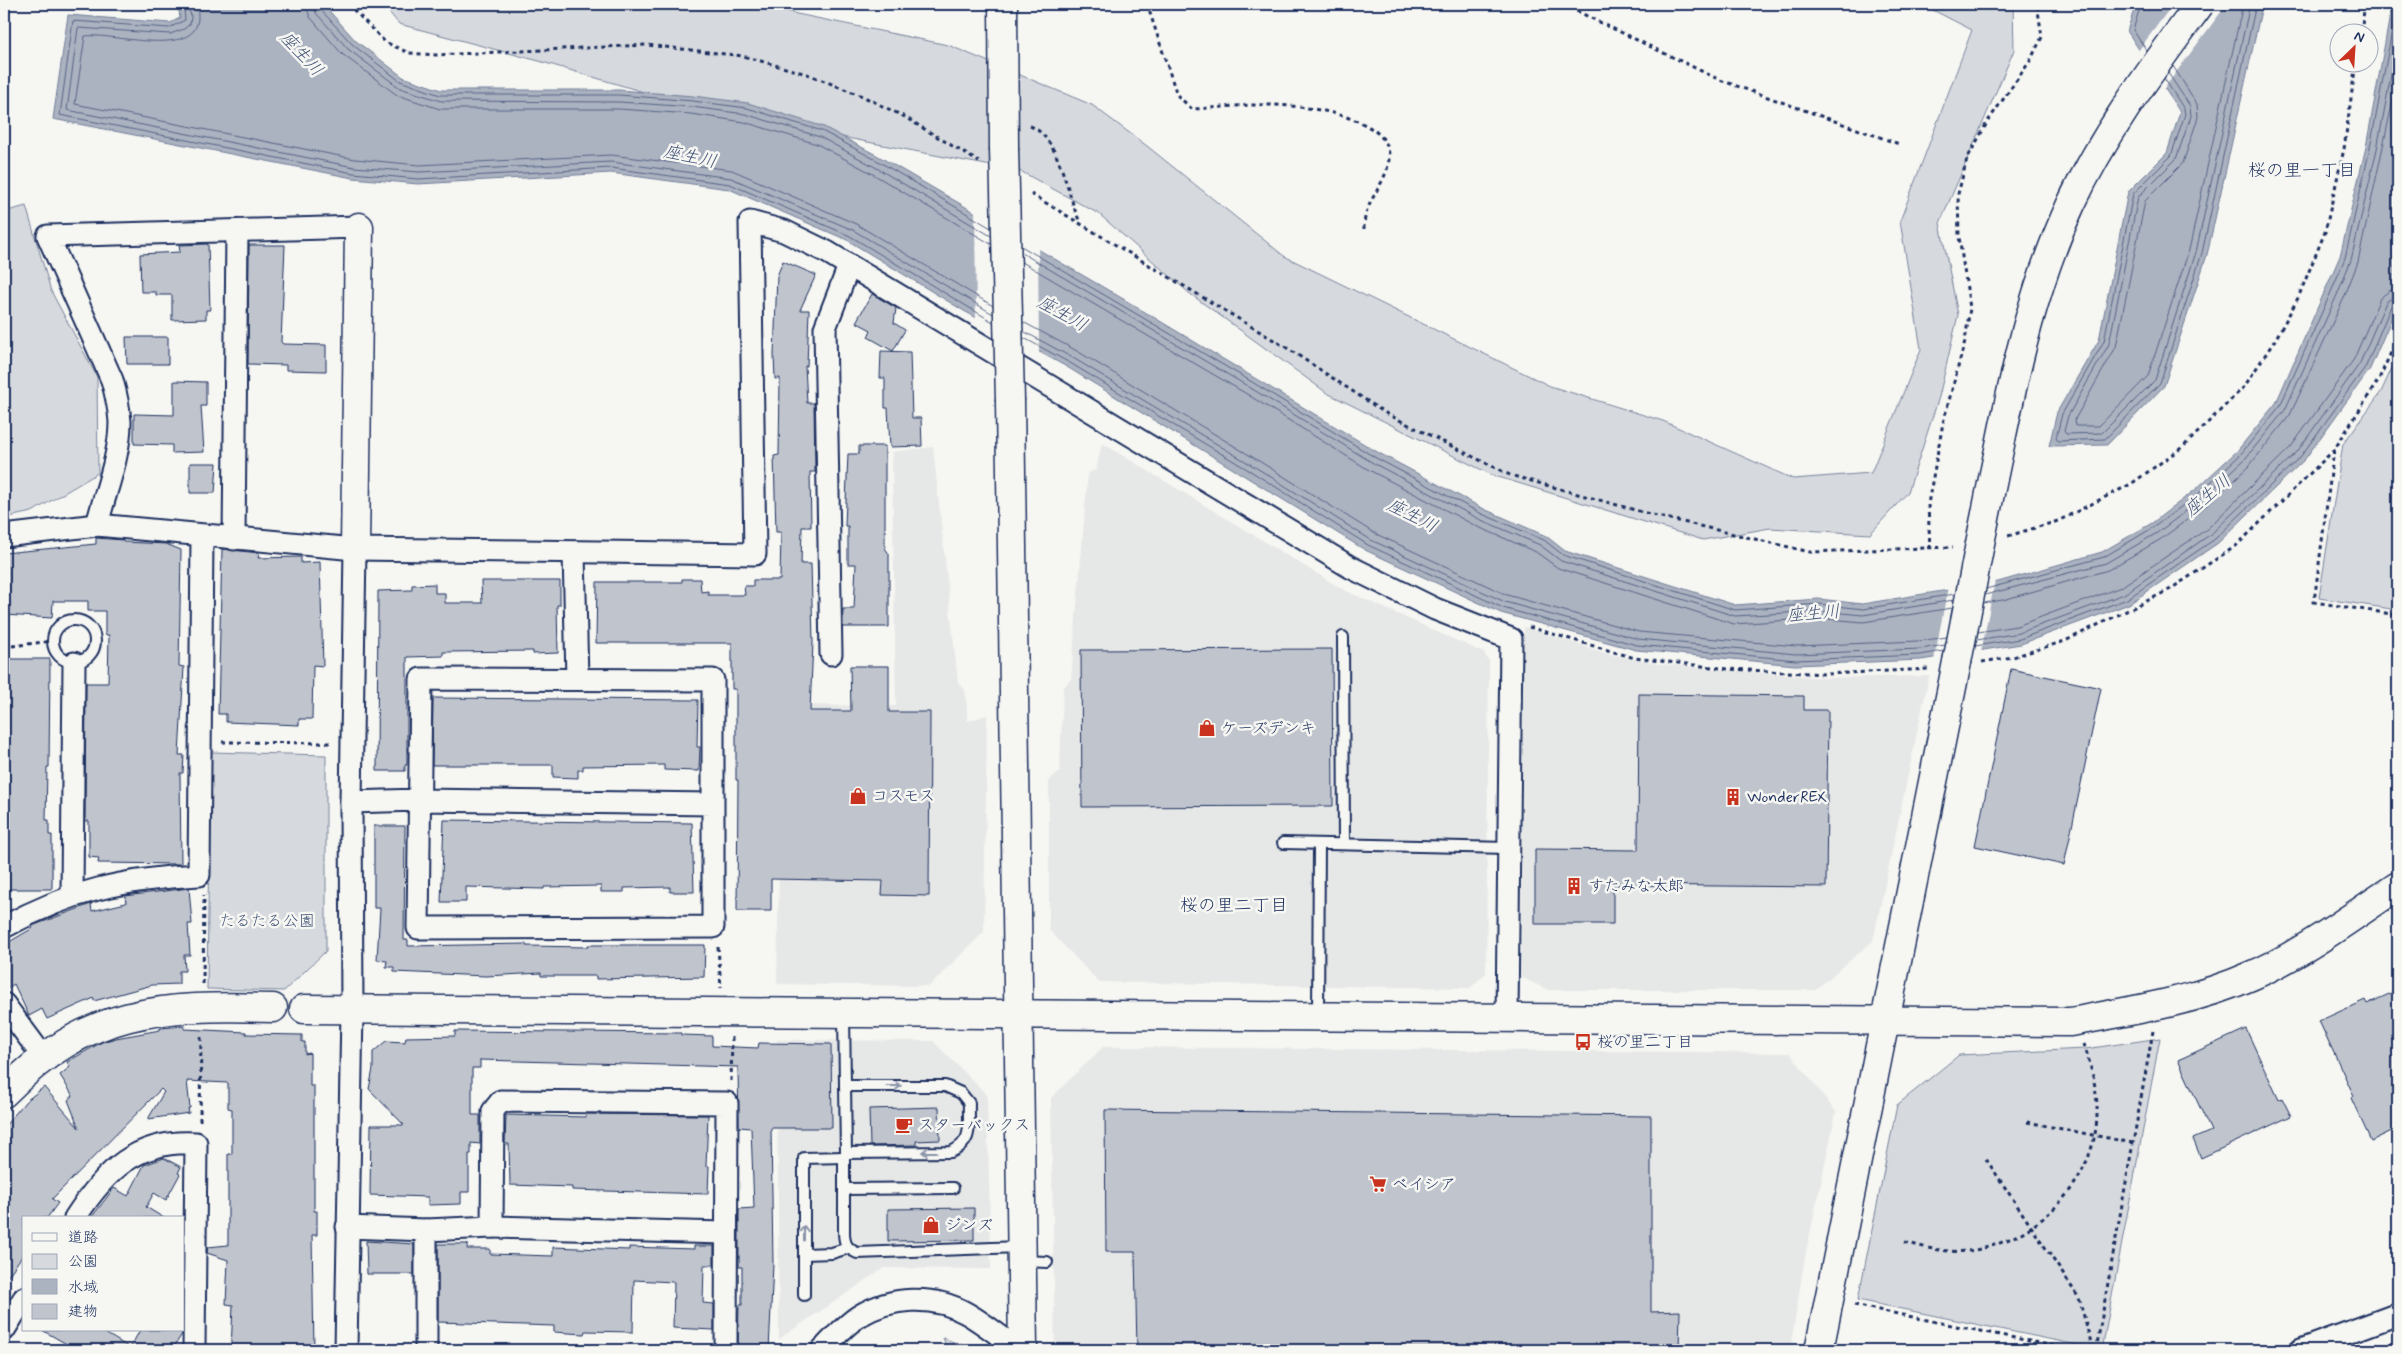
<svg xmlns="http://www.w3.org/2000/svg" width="2402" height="1354" font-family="Mynerve,'Klee One',sans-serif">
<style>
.built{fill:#e6e7e7}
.green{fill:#d6d9dd;stroke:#78849e}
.water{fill:#abb2c0;stroke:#717e99}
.pier{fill:#f6f6f2}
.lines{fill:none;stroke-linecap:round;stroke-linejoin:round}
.shore{stroke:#556385;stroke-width:1}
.building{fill:#c0c4cd;stroke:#1b2f5e}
.lane-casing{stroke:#1b2f5e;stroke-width:14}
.street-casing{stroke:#1b2f5e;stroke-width:25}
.secondary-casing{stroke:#1b2f5e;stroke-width:31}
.path{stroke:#1b2f5e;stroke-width:3;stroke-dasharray:4 4;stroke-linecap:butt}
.lane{stroke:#f6f6f2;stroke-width:10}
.street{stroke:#f6f6f2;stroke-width:21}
.secondary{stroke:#f6f6f2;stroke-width:28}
.secondary-bridge-casing{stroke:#1b2f5e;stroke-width:31;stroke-linecap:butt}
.secondary-bridge{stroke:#f6f6f2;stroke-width:28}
.oneway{stroke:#8892a8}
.labels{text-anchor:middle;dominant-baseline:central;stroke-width:5;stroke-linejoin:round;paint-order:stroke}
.poi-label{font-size:16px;fill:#1b2f5e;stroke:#f6f6f2;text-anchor:start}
.park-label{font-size:16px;fill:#405177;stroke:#f6f6f2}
.water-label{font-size:18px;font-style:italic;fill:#46567b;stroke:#f6f6f2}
.neighbourhood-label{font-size:18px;fill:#1b2f5e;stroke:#f6f6f2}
</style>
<rect width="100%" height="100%" fill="#f6f6f2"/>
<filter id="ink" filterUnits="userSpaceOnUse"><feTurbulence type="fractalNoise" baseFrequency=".02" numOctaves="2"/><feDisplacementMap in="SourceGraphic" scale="10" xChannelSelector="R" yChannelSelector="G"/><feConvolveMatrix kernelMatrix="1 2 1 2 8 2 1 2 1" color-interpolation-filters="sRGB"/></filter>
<g filter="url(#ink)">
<g class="built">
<polygon points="1102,443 1342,589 1484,653 1489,661 1486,973 1470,988 1099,982 1049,930 1049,780 1060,771 1063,688 1071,679 1088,473 1096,470"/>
<polygon points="933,447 958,683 965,690 968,721 987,715 984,932 929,986 777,984 782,705 896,706 892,452"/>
<polygon points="1524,627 1609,654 1658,664 1824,678 1929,676 1873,941 1815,990 1548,990 1521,977"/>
<polygon points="777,1040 933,1041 987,1095 991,1269 884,1268 779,1339"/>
<polygon points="1103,1047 1790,1053 1836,1112 1804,1262 1790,1350 1058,1350 1055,1348 1051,1098"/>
</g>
<g class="green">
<polygon points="382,4 765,4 797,14 948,45 1092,105 1147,146 1284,256 1550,386 1663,421 1793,479 1871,473 1921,349 1900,221 1972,30 1921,4 2013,4 2014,50 1940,223 1958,315 1939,397 1908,492 1870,534 1770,528 1703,540 1492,475 1327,393 1189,293 1099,214 1022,172 708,111 539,61 399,24"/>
<polygon points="26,206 51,291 97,377 98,473 32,512 4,518 4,212"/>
<polygon points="2398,355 2398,610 2319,598 2343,444 2381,392"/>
<polygon points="210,752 326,755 326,951 284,991 207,989"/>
<polygon points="2160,1038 2102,1350 1858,1300 1897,1105 1959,1055 2085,1049"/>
<polygon points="943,1338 975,1350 948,1350"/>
</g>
<g class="water">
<polygon points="172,4 323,4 356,41 403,77 441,90 619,90 693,96 748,103 824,127 880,157 1125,300 1379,453 1484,509 1546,536 1565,551 1735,605 1819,599 1862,604 1998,582 2102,552 2152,523 2195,490 2237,451 2276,403 2340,256 2366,147 2392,4 2398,4 2398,303 2370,369 2305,459 2218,543 2129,604 2021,644 1921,660 1795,665 1636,650 1501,613 1365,550 1067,367 964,311 847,240 729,189 611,173 418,184 353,178 53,119 68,15 170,23 180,18 179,11"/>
<polygon points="2136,4 2261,4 2262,6 2207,255 2164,386 2107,445 2049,446 2057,412 2099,340 2128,192 2167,153 2180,112 2127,31"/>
</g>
<g class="pier">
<polygon points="2173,4 2227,4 2163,90 2138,51"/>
<polygon points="975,210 1038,247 1039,355 976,321"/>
<polygon points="1995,580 1981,653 1934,660 1948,587"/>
</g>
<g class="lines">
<g class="shore">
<polyline points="179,4 184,9 185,20 169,28 73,21 60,115 353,173 418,179 611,168 730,184 850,236 993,322"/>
<polyline points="188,4 191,17 190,24 184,29 170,34 78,28 67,110 354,167 419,172 611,162 731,178 853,230 993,314"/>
<path d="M196,4C214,65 113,32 85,36L75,104L355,159L419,165L611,155L732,170L856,224L993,306"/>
<polyline points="305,4 310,17 342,54 397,95 440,109 619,109 691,114 744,122 817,144 871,173 991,244"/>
<polyline points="313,4 316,13 348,49 400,88 441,101 619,102 692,107 745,114 820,137 875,167 991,236"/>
<polyline points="319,4 320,9 353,45 400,81 440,95 619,95 693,101 747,108 822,131 878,161 991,228"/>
<polyline points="2141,4 2133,30 2147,51"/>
<polyline points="2173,66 2197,104 2198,117 2183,163 2145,201 2116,347 2075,419 2076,426 2099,426 2148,376 2189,250 2243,4"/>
<polyline points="2168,73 2190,106 2191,116 2176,159 2138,197 2109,344 2068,416 2064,431 2066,434 2102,433 2155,380 2196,252 2250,4"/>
<polyline points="2164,78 2184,109 2185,114 2171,156 2133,194 2104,341 2062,414 2056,438 2058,441 2105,439 2160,383 2202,253 2256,4"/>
<polyline points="1021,246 1252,382 1376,458 1482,514 1544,540 1563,555 1735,610 1819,604 1863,609 1955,594"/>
<polyline points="1022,253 1249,387 1373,463 1479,519 1540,545 1561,561 1735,616 1819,611 1863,615 1954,600"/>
<polyline points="1022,262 1245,393 1369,470 1476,526 1536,552 1558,568 1734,624 1819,618 1863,622 1952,608"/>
<polyline points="1023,322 1077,351 1259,461 1374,533 1507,595 1639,632 1796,646 1919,641 1947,637"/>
<polyline points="1023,331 1073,358 1255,467 1371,540 1505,602 1638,639 1796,654 1920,649 1945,645"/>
<polyline points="1024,338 1070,363 1252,472 1368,545 1503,608 1637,645 1796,660 1920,655 1944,651"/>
<polyline points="1986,589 2104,557 2154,527 2198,494 2240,455 2280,406 2331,292 2345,258 2370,148 2397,4"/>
<polyline points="1985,595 2106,563 2157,533 2202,499 2245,459 2285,410 2337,295 2351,260 2377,149 2398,38"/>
<polyline points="1984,603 2003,600 2108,570 2161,539 2207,505 2250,465 2290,415 2344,298 2358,262 2398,77"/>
<polyline points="1978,632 2017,626 2121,587 2207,529 2291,447 2354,359 2380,298 2389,291 2398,289"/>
<polyline points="1977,640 2019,633 2124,594 2211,534 2297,452 2360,363 2386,302 2392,298 2398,296"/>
<polyline points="1975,646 2020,639 2127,599 2215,539 2301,456 2366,366 2391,306 2398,303"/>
</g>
</g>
<g class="building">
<polygon points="208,244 210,310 206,310 206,319 172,320 172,295 156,295 156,292 141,292 140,254 180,252 179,245"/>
<polygon points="249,245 285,245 281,342 283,344 326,345 326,371 286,370 286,365 248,364"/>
<polygon points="783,261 816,275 800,310 809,310 807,366 805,366 807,403 814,403 815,472 810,472 811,527 802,527 801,564 811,564 813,642 810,711 851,711 850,666 889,666 889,712 930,712 929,896 882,895 883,881 771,879 771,911 737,911 738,780 736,780 736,689 732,689 732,643 596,643 597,582 682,582 682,579 700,579 701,592 708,591 708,595 745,595 744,586 753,586 753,580 780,580 781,532 776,532 774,456 779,455 780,378 775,379 774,355 777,276"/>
<polygon points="872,294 896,308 894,323 905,330 893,351 868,337 871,330 856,322"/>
<polygon points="126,337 168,337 168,364 127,364"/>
<polygon points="881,351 910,352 912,418 921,418 922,446 890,447 888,408 885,408 885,378 880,378"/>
<polygon points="174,381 206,382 206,406 201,406 204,452 172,453 172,445 134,444 134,414 174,415"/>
<polygon points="859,446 885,446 885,548 889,554 889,627 843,627 843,609 854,609 856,564 848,564 848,526 845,526 848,454 859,454"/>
<polygon points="190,463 217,463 215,493 190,493"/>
<polygon points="96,538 123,540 123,542 166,544 181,550 179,666 184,667 179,755 184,755 183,773 180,773 181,864 98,863 99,858 89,857 89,821 85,821 86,683 108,683 109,635 105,635 105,611 88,611 88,601 53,601 52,618 4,615 4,553 96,544"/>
<polygon points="222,549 259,553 258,558 301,557 301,563 320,562 323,666 313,665 312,719 299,719 299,725 226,722 226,714 218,714"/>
<polygon points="481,581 560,581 560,605 557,605 558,653 533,654 533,651 443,652 443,656 407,657 407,765 405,765 405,771 377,771 378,591 412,590 412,585 435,584 435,593 445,593 445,603 482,603"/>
<polygon points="1332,649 1333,806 1082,807 1081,650"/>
<polygon points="8,659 50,659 49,767 47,767 46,820 49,820 49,835 52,835 52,889 7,889 8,769 4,768 4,660"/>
<polygon points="2011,669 2101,688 2064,865 1975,846"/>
<polygon points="1639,694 1804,696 1804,710 1828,710 1826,887 1613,885 1613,924 1535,924 1535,849 1638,850"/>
<polygon points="433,698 698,700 697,747 700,747 699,771 664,770 664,765 583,766 583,770 578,770 578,778 553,777 553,765 432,765"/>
<polygon points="444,820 692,823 694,892 670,892 670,887 624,888 624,892 601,892 601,886 544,887 544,889 466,887 466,902 441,902"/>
<polygon points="374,826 405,826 404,940 408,940 408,946 526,944 526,946 588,947 588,945 705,945 704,977 596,979 596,976 541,976 541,973 486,976 394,972 394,967 386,967 387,961 377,960 380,908 374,908"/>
<polygon points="189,888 192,924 188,924 190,955 184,955 185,971 179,971 179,984 152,985 94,1001 94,998 47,1019 42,1009 29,1016 14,984 4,991 4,945 33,928 32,926 91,904 92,911 126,903 125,896"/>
<polygon points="2398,990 2398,1128 2371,1141 2351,1098 2354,1096 2319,1021 2365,1000 2367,1004"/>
<polygon points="184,1026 184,1029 246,1032 246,1034 302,1035 302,1042 305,1042 305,1054 310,1053 310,1086 314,1086 314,1211 317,1211 317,1235 312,1235 314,1350 231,1350 233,1305 226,1304 228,1260 207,1253 208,1247 228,1245 228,1154 232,1154 232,1109 228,1108 228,1083 187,1081 190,1108 188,1108 189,1113 148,1119 164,1092 161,1089 52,1199 58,1203 47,1218 24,1218 24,1253 4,1282 4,1127 26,1101 44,1087 79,1128 68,1100 73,1096 60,1075 70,1067 67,1062 102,1042 116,1038 160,1030 160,1028"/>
<polygon points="2246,1029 2279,1100 2282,1098 2291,1116 2201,1158 2193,1139 2211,1131 2178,1060"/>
<polygon points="455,1031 681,1033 681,1035 712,1036 712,1046 758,1048 759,1043 831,1044 832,1128 771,1128 773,1264 769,1350 738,1350 739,1305 742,1305 742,1267 739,1267 739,1209 754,1208 751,1128 739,1127 738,1067 480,1060 480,1068 472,1068 472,1115 480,1115 480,1144 471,1143 471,1154 469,1154 469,1192 461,1192 461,1204 428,1205 428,1197 370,1195 371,1125 404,1125 369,1089 373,1069 373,1052 386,1041 405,1042 406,1037 455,1036"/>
<polygon points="939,1107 940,1140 916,1141 916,1145 870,1146 869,1109"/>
<polygon points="1105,1110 1651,1116 1651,1312 1680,1311 1679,1350 1137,1350 1135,1252 1106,1252"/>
<polygon points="586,1114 708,1115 706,1166 709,1166 708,1194 572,1190 572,1187 510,1185 509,1144 505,1144 506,1115 586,1117"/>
<polygon points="164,1158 181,1167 178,1173 180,1174 166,1200 154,1193 146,1207 164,1218 91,1218 114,1188 128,1196 144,1165"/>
<polygon points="974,1208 974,1240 888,1241 888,1209"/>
<polygon points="366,1241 414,1244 414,1274 367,1274"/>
<polygon points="438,1244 468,1244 467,1249 490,1249 490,1254 553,1256 553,1247 629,1250 629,1247 694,1249 694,1246 714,1246 714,1265 704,1265 703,1303 714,1304 714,1330 673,1328 674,1282 634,1280 633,1332 585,1331 584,1334 554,1332 554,1326 438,1322"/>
<polygon points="42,1330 100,1330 130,1348 140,1330 182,1330 182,1334 172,1350 77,1350"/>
</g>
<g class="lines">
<g class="lane-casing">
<g id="lane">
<circle cx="74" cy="641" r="21"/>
<polyline points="1343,637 1344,844"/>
<polyline points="1283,843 1509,848"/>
<path d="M844,1015L846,1153L844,1157V1231C844,1243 846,1248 857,1253L1020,1247"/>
<polyline points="1318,1016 1319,844"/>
<path d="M845,1086H945L961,1093L969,1103C968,1127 974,1141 951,1152L846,1153"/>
<polyline points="844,1157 804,1158 804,1254 832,1253 848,1248"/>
<polyline points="844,1189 953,1188"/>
<polyline points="1023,1261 1047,1262"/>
<polyline points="804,1295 804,1254"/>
</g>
</g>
<g class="street-casing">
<g id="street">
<path d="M97,525C105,492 120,456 120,422C119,407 116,394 112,380L48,236L359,227"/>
<polyline points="4,536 97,525 355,549 755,554 750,222 784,231 827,252 1350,567 1435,609 1511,639 1507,1019"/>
<polyline points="234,539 237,231"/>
<polyline points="574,553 577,679"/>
<polyline points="831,654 825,328 849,266"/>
<polyline points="351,802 418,800 713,804 713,927 418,928 421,679 713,680 713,804"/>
<polyline points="72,895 74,663"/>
<path d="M4,927C69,891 125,879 199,875L202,537"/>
<polyline points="4,1004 44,1058"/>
<path d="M75,1218C105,1171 137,1139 196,1143L194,1350"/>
<polyline points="347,1227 426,1230 426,1350"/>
<polyline points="492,1227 725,1233"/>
<polyline points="426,1230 492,1227 493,1111 501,1101 727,1103 726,1350"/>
<polyline points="4,1330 24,1298"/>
<polyline points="346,1350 352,1010 351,802 355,549"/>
<path d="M822,1350C833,1339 845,1325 859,1316C890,1297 933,1294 966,1313C984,1323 1002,1338 1019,1350"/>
<polyline points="2301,1350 2398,1314"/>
</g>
</g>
<g class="secondary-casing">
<g id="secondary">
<polyline points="1003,4 1004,148"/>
<polyline points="1010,401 1023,1350"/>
<polyline points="355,549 359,227"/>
<path d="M304,1009L2070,1022C2131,1011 2195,1001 2251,976C2304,953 2351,917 2398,886"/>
<path d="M4,1093C87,1008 161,1005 273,1008"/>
<polyline points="1819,1350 1957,662"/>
</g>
</g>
<g class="path">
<polyline points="348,4 385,42 409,53 436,55 647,45 743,56 807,74 862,96 903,116 979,162"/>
<path d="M1147,4L1177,95L1192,109C1218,108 1245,104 1272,105C1302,105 1388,116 1389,155C1390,182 1363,200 1364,229"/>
<polyline points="1562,4 1720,80 1899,144"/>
<polyline points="2361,32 2365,4"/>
<path d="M1030,126C1060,137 1067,196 1080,222"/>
<polyline points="1031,194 1287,348 1387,414 1510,475 1653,515 1810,552 1953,547"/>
<polyline points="2334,450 2314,602 2398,615"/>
<polyline points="2008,536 2058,521 2131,484 2184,446 2244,387 2275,340 2298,298 2325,232 2344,149 2356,62"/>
<polyline points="1930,549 1928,504 1943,423 1965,341 1970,308 1959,237 1958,194 1967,159 1988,121 2030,61 2042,37 2037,4"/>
<polyline points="1529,627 1635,658 1728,669 1826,674 1930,669"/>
<polyline points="4,647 52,641"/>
<polyline points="1982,662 2013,657 2065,641 2169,590 2236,546 2334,450 2379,379 2398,337"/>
<polyline points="222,742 331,743"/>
<polyline points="718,947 721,988"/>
<polyline points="203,984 204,895"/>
<polyline points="731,1081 732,1037"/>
<polyline points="200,1121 201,1033"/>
<polyline points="2027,1122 2133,1143"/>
<polyline points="1986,1159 2079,1298 2093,1350"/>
<path d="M1905,1242C1929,1249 1955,1255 1980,1249C2042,1235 2095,1180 2097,1115C2098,1091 2091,1067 2084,1044"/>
<polyline points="1854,1305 2073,1350"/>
<polyline points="2096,1350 2153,1031"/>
</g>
<use href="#lane" class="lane"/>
<use href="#street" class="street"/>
<use href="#secondary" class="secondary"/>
<g class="secondary-bridge-casing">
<g id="secondary-bridge">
<polyline points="1004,148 1010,401"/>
<path d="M1957,662C1971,591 1984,520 1999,450C2016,365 2035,282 2071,204C2105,131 2153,68 2200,4"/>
</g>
</g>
<use href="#secondary-bridge" class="secondary-bridge"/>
</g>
<defs><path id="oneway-shaft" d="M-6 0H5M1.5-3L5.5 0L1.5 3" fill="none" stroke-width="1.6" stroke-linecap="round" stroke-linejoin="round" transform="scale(1.25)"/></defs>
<g class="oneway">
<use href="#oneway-shaft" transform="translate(894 1086)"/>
<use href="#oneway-shaft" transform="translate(929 1152) rotate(180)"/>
<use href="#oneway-shaft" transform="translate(804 1233) rotate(-90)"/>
</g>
</g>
<defs>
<g id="shop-bare" transform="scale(1.35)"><path d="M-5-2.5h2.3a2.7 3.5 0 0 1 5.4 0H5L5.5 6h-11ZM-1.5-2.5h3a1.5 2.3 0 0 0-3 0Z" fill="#c8321e" stroke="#f6f6f2" stroke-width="2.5" paint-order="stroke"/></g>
<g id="building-bare" transform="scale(1.35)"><path d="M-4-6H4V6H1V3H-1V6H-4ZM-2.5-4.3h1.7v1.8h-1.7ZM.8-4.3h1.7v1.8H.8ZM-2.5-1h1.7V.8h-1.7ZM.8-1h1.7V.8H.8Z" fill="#c8321e" stroke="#f6f6f2" stroke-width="2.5" paint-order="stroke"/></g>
<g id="bus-bare" transform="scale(1.35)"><path d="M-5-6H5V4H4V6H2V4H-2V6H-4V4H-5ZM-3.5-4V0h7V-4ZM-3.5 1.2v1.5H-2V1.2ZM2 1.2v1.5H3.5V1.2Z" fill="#c8321e" stroke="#f6f6f2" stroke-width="2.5" paint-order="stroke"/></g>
<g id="cafe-bare" transform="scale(1.35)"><path d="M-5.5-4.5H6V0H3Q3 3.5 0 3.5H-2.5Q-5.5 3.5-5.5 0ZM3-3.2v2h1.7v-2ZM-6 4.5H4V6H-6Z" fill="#c8321e" stroke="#f6f6f2" stroke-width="2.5" paint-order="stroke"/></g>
<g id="supermarket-bare" transform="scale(1.35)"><path d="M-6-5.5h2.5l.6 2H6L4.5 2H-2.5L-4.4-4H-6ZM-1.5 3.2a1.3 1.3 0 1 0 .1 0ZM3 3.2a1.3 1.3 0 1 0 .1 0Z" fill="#c8321e" stroke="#f6f6f2" stroke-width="2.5" paint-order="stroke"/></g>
</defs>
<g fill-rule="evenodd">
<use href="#shop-bare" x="1207" y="728"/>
<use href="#shop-bare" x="858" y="796"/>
<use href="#building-bare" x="1733" y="797"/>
<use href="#building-bare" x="1574" y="886"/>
<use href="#bus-bare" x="1583" y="1042"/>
<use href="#cafe-bare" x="904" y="1125"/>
<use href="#supermarket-bare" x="1378" y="1184"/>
<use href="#shop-bare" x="931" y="1225"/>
</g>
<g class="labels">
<g class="poi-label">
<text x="1221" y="728">ケーズデンキ</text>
<text x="872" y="796">コスモス</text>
<text x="1747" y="797">WonderREX</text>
<text x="1588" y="886">すたみな太郎</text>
<text x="1597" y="1042">桜の里二丁目</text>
<text x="918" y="1125">スターバックス</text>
<text x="1392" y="1184">ベイシア</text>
<text x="945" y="1225">ジンズ</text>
</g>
<g class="park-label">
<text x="267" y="921">たるたる公園</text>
</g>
<g class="water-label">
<text transform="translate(301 54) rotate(47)">座生川</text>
<text transform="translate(690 157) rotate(12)">座生川</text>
<text transform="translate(1062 314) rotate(29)">座生川</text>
<text transform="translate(2208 496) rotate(-40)">座生川</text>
<text transform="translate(1412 516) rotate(27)">座生川</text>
<text transform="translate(1813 614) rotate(-5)">座生川</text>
</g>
<g class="neighbourhood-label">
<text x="2302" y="171">桜の里一丁目</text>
<text x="1234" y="906">桜の里二丁目</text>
</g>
</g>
<rect width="2402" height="1354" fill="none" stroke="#f6f6f2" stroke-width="20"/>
<rect x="10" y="10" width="2382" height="1334" fill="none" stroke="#1b2f5e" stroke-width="2" filter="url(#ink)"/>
<rect x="22" y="1216" width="162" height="115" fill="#f6f6f2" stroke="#9ea6b7"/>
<rect x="32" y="1233" width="25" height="8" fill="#f6f6f2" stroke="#9ea6b7"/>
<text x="68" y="1242" font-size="15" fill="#1b2f5e">道路</text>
<rect x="32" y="1254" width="25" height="15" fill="#d6d9dd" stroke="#9ea6b7"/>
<text x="68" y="1266" font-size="15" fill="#1b2f5e">公園</text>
<rect x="32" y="1279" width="25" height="15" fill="#abb2c0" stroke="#9ea6b7"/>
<text x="68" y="1292" font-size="15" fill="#1b2f5e">水域</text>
<rect x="32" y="1304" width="25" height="15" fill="#c0c4cd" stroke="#9ea6b7"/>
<text x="68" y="1316" font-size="15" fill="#1b2f5e">建物</text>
<g transform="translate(2354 48) rotate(25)"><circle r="24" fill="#f6f6f2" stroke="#9ea6b7"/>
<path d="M0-4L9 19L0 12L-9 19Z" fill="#c8321e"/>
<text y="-8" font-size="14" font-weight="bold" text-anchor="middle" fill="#1b2f5e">N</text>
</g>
</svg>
